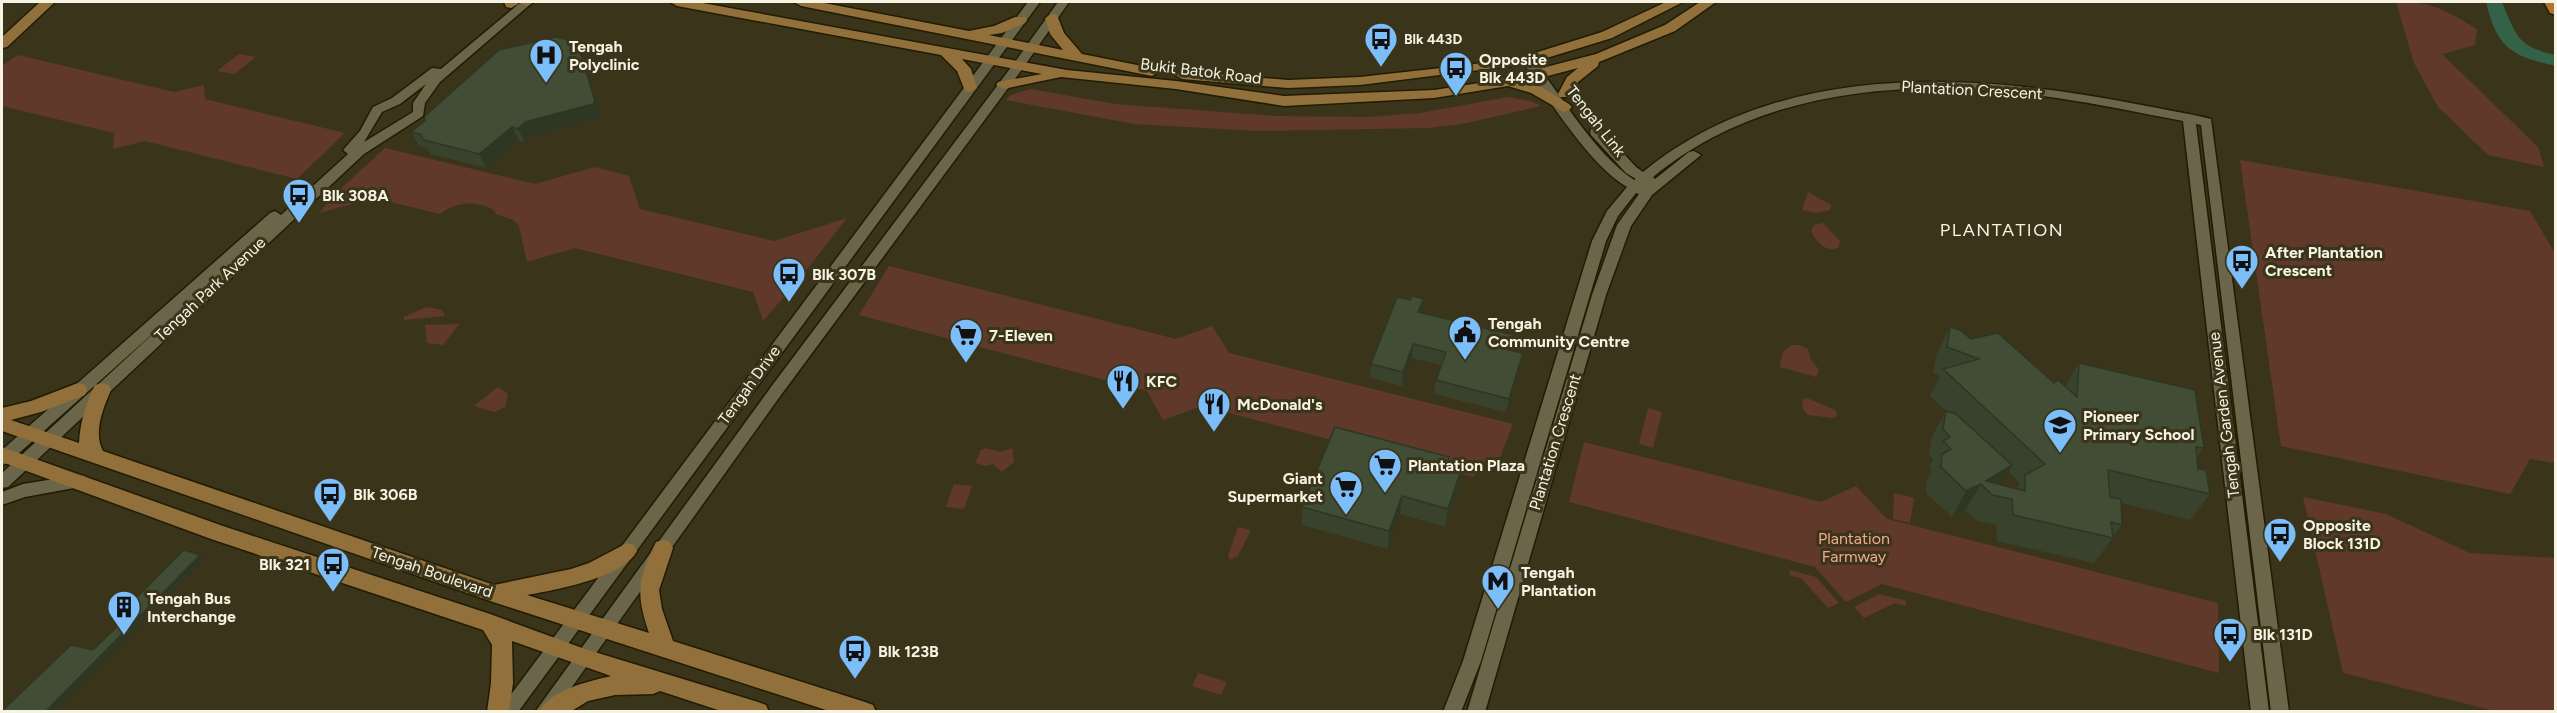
<svg xmlns="http://www.w3.org/2000/svg" width="2557" height="713" font-family="Figtree,sans-serif">
<style>
.green{fill:#60392b}
.lines{fill:none;stroke-linecap:round;stroke-linejoin:round}
.river{fill:#336248;fill-rule:evenodd}
.minor-casing{stroke:#211c02;stroke-width:3}
.major-casing{stroke:#211c02;stroke-width:3}
.highway-casing{stroke:#211c02;stroke-width:3}
.minor{fill:#6b6649;fill-rule:evenodd}
.major{fill:#92703b;fill-rule:evenodd}
.highway{fill:#ac7631;fill-rule:evenodd}
.wall{fill:#38422d;fill-rule:evenodd}
.shaded-wall{fill:#2e3624}
.building{fill:#414d34;stroke:#2e3624;stroke-width:1.5}
.labels{text-anchor:middle;dominant-baseline:central;stroke-width:6;stroke-linejoin:round;paint-order:stroke}
.far-poi-label{font-size:14px;font-weight:bold;fill:#f6f3e3;stroke:#3a351a;text-anchor:start}
.poi-label{font-size:16px;font-weight:bold;fill:#f6f3e3;stroke:#3a351a;text-anchor:start}
.street-label{font-size:16px;fill:#f6f3e3;stroke:#3a351a}
.park-label{font-size:16px;fill:#f4a98e;stroke:#3a351a}
.neighbourhood-label{font-size:18px;letter-spacing:1.5px;fill:#f6f3e3;stroke:#3a351a}
</style>
<rect width="100%" height="100%" fill="#3a351a"/>
<g class="green">
<path d="M2396,2C2432,1 2447,11 2477,29L2475,45L2442,54L2538,147L2544,167L2488,155L2438,107L2414,63Z"/>
<polygon points="239,54 256,57 234,74 217,71"/>
<polygon points="18,55 174,92 204,85 205,99 345,133 297,179 145,141 113,149 114,133 2,106 2,66"/>
<polygon points="1030,89 1115,104 1274,116 1369,117 1420,113 1508,97 1531,101 1541,106 1462,124 1428,128 1259,131 1134,124 1006,100 1011,95"/>
<path d="M385,148L535,184L595,167L629,176L640,209L774,241L847,218L802,276L763,321L753,292L575,248L527,262L519,226L513,220L496,214L494,210C476,200 456,202 440,214L374,198L319,213L336,193Z"/>
<polygon points="2240,160 2530,211 2555,253 2555,463 2530,459 2510,494 2281,446"/>
<polygon points="1808,192 1831,205 1830,210 1816,213 1802,210"/>
<path d="M1823,223L1840,241L1839,247C1827,254 1816,242 1811,231L1814,225Z"/>
<polygon points="889,266 1176,339 1212,326 1229,353 1513,424 1498,463 1476,471 1474,477 1202,406 1163,420 1147,391 859,315"/>
<polygon points="426,307 442,310 445,316 404,320 404,317"/>
<polygon points="459,324 443,345 427,343 425,325"/>
<path d="M1792,345H1799L1808,349L1810,358L1819,370L1816,377L1780,367C1781,357 1782,350 1792,345Z"/>
<polygon points="498,387 508,394 505,407 495,412 474,406"/>
<polygon points="1807,398 1835,410 1837,415 1834,418 1808,415 1803,409 1802,400"/>
<polygon points="1648,408 1662,412 1653,448 1639,444"/>
<polygon points="1584,442 1821,502 1856,486 1887,519 2218,603 2219,673 1882,584 1846,602 1815,567 1569,502"/>
<polygon points="986,448 1000,452 1012,448 1014,462 1002,472 993,464 986,466 975,463 981,450"/>
<polygon points="954,484 972,486 964,509 946,507"/>
<polygon points="1894,493 1914,498 1910,523 1893,519"/>
<polygon points="2303,497 2386,514 2470,553 2555,558 2555,711 2495,711 2343,673"/>
<polygon points="1238,527 1251,530 1238,556 1230,560 1228,556"/>
<polygon points="1790,570 1816,577 1839,603 1828,608 1801,578 1789,575"/>
<polygon points="1879,594 1907,601 1905,606 1895,603 1864,618 1854,607"/>
<polygon points="1198,673 1227,682 1221,695 1192,686"/>
</g>
<g class="lines">
<path class="river" d="M2486,2H2502C2516,35 2517,47 2556,55V66C2511,56 2497,48 2486,2Z"/>
<g class="minor-casing">
<g id="minor">
<path d="M521,2H533L440,82L425,103L423,116L364,154L8,487L2,488V473L168,320L8,463L2,465V450L270,213L275,211L281,215L348,154L343,150L360,131L373,107L392,98L432,68L441,69ZM426,84L413,103V112L364,142L382,112L400,104Z"/>
<polygon points="1028,2 1040,2 518,712 498,712"/>
<polygon points="1058,2 1069,2 1023,68 781,395 554,712 535,712 771,387 1015,62"/>
<path d="M1527,56L1531,57C1562,96 1593,152 1634,180L1636,179L1626,173L1591,135L1590,132L1591,129H1601L1636,167L1643,172C1780,60 1973,72 2136,104C2161,109 2187,113 2211,119L2289,712H2271L2201,125L2196,124L2269,712H2251L2183,121C2141,113 2099,104 2057,98C1920,77 1764,85 1653,177L1655,179L1689,152L1694,151L1701,155L1652,195L1631,226L1606,295L1485,712H1467L1592,295L1617,225L1639,194L1636,193L1618,216L1606,241L1481,661L1461,712H1443L1463,661L1592,241L1607,211L1627,187C1589,165 1547,96 1521,60Z"/>
<polygon points="79,475 85,476 87,481 85,486 25,497 2,505 2,492 23,484"/>
</g>
</g>
<g class="major-casing">
<g id="major">
<polygon points="40,2 55,2 7,47 2,48 2,37"/>
<polygon points="504,2 518,2 518,4 511,8 506,7"/>
<polygon points="519,2 534,2 527,6"/>
<polygon points="670,2 697,2 1067,70 1176,81 1284,96 1434,90 1492,81 1596,54 1665,25 1700,2 1716,2 1675,31 1599,62 1598,66 1578,82 1570,97 1560,97 1558,94 1567,77 1578,68 1525,82 1541,87 1569,104 1572,107 1569,110 1564,112 1531,93 1508,86 1434,98 1284,106 1176,89 1061,77 1003,89 996,85 998,82 1042,74 962,59 971,69 977,88 970,92 965,91 957,71 941,55 677,6"/>
<polygon points="794,2 819,2 969,31 994,26 1015,17 1025,17 1027,20 1025,23 1002,33 989,35 1063,50 1050,34 1045,18 1052,14 1057,15 1064,33 1082,54 1152,68 1159,72 1152,76 801,6"/>
<polygon points="1666,2 1683,2 1612,38 1527,64 1360,85 1288,88 1182,79 1175,75 1182,71 1288,80 1360,77 1468,65 1525,56 1602,32"/>
<path d="M78,383L85,385L87,390L85,395L41,412L11,420L79,443C80,423 86,403 95,385L102,383L109,385L111,390C103,408 93,433 103,451L494,585L571,569L589,563L627,543L634,545L637,551C623,578 555,590 527,595L649,633C636,595 637,579 656,542L663,540L670,542L673,548L659,590L662,609L673,641L865,702L873,705L876,712H832L493,602L2,431V408L31,401Z"/>
<path d="M2,447L223,526L490,614L585,649L758,702L766,705L769,712H724L660,691L653,694L615,695L588,701L570,712H539C549,690 590,681 611,676L512,641L513,683L509,712H487L491,683L492,645L483,630L211,539L2,462Z"/>
</g>
</g>
<g class="highway-casing">
<polygon id="highway" points="2544,2 2556,2 2556,15 2550,13"/>
</g>
<use href="#minor" class="minor"/>
<use href="#major" class="major"/>
<use href="#highway" class="highway"/>
</g>
<g class="wall">
<polygon points="583,56 601,115 599,118 532,136 525,142 519,141 486,168 431,154 427,148 419,146 411,132 425,121"/>
<polygon points="1422,313 1510,350 1523,353 1520,367 1506,412 1434,394 1436,380 1441,365 1412,358 1402,386 1370,378 1371,364"/>
<path d="M1950,327L1971,339L2054,383L2065,386L2079,363L2204,448L2197,456L2198,469L2210,494L2190,520L2121,503L2122,525L2094,563L1997,541L1996,525L1977,521L1965,510L1952,517L1926,493L1927,480L1932,471L1929,467L1933,459L1929,455L1932,437L1946,411L1930,396L1940,376L1933,373L1937,353ZM2008,471L2020,483L2016,489L2000,484Z"/>
<polygon points="1449,457 1448,463 1462,467 1459,485 1445,527 1400,514 1388,549 1302,525 1302,507"/>
</g>
<g class="shaded-wall">
<polygon points="577,42 583,56 601,115 599,118 532,136 525,142 518,129"/>
<polygon points="512,127 519,141 486,168 479,154"/>
<polygon points="1424,299 1422,313 1418,312"/>
<polygon points="1413,344 1412,358 1402,386 1403,372"/>
<polygon points="1523,353 1520,367 1506,412 1509,399"/>
<polygon points="2012,465 1996,491 1986,481"/>
<polygon points="1462,467 1459,485 1445,527 1448,509"/>
<polygon points="1981,484 1965,510 1952,517 1966,491"/>
<polygon points="1402,496 1400,514 1388,549 1389,531"/>
<polygon points="200,555 204,559 56,711 46,711"/>
</g>
<g class="building">
<polygon points="555,37 577,42 595,101 593,104 525,122 518,129 512,127 479,154 424,140 420,134 411,132 425,121 425,116 499,50"/>
<polygon points="1412,296 1424,299 1418,312 1513,335 1508,350 1523,353 1509,399 1436,380 1446,352 1413,344 1403,372 1371,364 1397,297 1410,300"/>
<polygon points="1950,327 1960,330 1971,339 1998,333 2054,383 2058,380 2077,397 2079,363 2195,390 2204,448 2196,447 2198,469 2206,470 2210,494 2108,470 2110,497 2121,499 2122,525 2111,522 2113,538 2013,515 2012,499 1992,495 1981,484 1966,491 1941,467 1942,454 1951,449 1943,441 1950,437 1943,429 1946,411 1956,414 2012,465 1986,481 2025,491 2025,475 2045,464 1943,369 1979,359 1947,347"/>
<polygon points="1335,427 1449,457 1447,463 1462,467 1448,509 1402,496 1389,531 1302,507"/>
<polygon points="184,550 200,555 46,711 2,711 71,645 93,650 125,619 117,617"/>
</g>
<defs>
<g id="bus-pin" transform="scale(1.725)"><path d="M0 17L-7.5 6A9.5 9.5 0 1 1 7.5 6Z" fill="#7cbef9" stroke="#3a351a"/><path d="M-5-6H5V4H4V6H2V4H-2V6H-4V4H-5ZM-3.5-4V0h7V-4ZM-3.5 1.2v1.5H-2V1.2ZM2 1.2v1.5H3.5V1.2Z" fill="#111"/></g>
<g id="hospital-pin" transform="scale(1.725)"><path d="M0 17L-7.5 6A9.5 9.5 0 1 1 7.5 6Z" fill="#7cbef9" stroke="#3a351a"/><path d="M-5-5h3v3.5h4V-5h3V5h-3V1.5h-4V5h-3Z" fill="#111"/></g>
<g id="civic-pin" transform="scale(1.725)"><path d="M0 17L-7.5 6A9.5 9.5 0 1 1 7.5 6Z" fill="#7cbef9" stroke="#3a351a"/><path d="M-.6-6.5H3V-4.5H.6V-3L4-1V1h2V6H-6V1h2V-1L-.6-3ZM-1.2 2.5V6h2.4V2.5Z" fill="#111"/></g>
<g id="supermarket-pin" transform="scale(1.725)"><path d="M0 17L-7.5 6A9.5 9.5 0 1 1 7.5 6Z" fill="#7cbef9" stroke="#3a351a"/><path d="M-6-5.5h2.5l.6 2H6L4.5 2H-2.5L-4.4-4H-6ZM-1.5 3.2a1.3 1.3 0 1 0 .1 0ZM3 3.2a1.3 1.3 0 1 0 .1 0Z" fill="#111"/></g>
<g id="restaurant-pin" transform="scale(1.725)"><path d="M0 17L-7.5 6A9.5 9.5 0 1 1 7.5 6Z" fill="#7cbef9" stroke="#3a351a"/><path d="M-5-6h1v4h1v-4h1v4h1v-4h1v5L-1.5 .5V6h-2V.5L-5-1ZM5-6V6H3V1.5H1.5Q1.5-4 5-6Z" fill="#111"/></g>
<g id="school-pin" transform="scale(1.725)"><path d="M0 17L-7.5 6A9.5 9.5 0 1 1 7.5 6Z" fill="#7cbef9" stroke="#3a351a"/><path d="M0-5L7-2L0 1L-7-2ZM-4 1L0 2.5L4 1V4Q0 6-4 4Z" fill="#111"/></g>
<g id="metro-pin" transform="scale(1.725)"><path d="M0 17L-7.5 6A9.5 9.5 0 1 1 7.5 6Z" fill="#7cbef9" stroke="#3a351a"/><path d="M-5.5 5V-5H-3L0 0L3-5H5.5V5H3V-.5L0 4L-3-.5V5Z" fill="#111"/></g>
<g id="building-pin" transform="scale(1.725)"><path d="M0 17L-7.5 6A9.5 9.5 0 1 1 7.5 6Z" fill="#7cbef9" stroke="#3a351a"/><path d="M-4-6H4V6H1V3H-1V6H-4ZM-2.5-4.3h1.7v1.8h-1.7ZM.8-4.3h1.7v1.8H.8ZM-2.5-1h1.7V.8h-1.7ZM.8-1h1.7V.8H.8Z" fill="#111"/></g>
</defs>
<g fill-rule="evenodd">
<use href="#bus-pin" x="1381" y="39"/>
<use href="#hospital-pin" x="546" y="55"/>
<use href="#bus-pin" x="1456" y="68"/>
<use href="#bus-pin" x="299" y="195"/>
<use href="#bus-pin" x="2242" y="261"/>
<use href="#bus-pin" x="789" y="274"/>
<use href="#civic-pin" x="1465" y="332"/>
<use href="#supermarket-pin" x="966" y="335"/>
<use href="#restaurant-pin" x="1123" y="381"/>
<use href="#restaurant-pin" x="1214" y="404"/>
<use href="#school-pin" x="2060" y="425"/>
<use href="#supermarket-pin" x="1385" y="465"/>
<use href="#supermarket-pin" x="1346" y="487"/>
<use href="#bus-pin" x="330" y="494"/>
<use href="#bus-pin" x="2280" y="534"/>
<use href="#bus-pin" x="333" y="564"/>
<use href="#metro-pin" x="1498" y="581"/>
<use href="#building-pin" x="124" y="607"/>
<use href="#bus-pin" x="2230" y="634"/>
<use href="#bus-pin" x="855" y="651"/>
</g>
<g class="labels">
<g class="far-poi-label">
<text x="1404" y="39">Blk 443D</text>
</g>
<g class="poi-label">
<text x="569" y="46">Tengah<tspan x="569" dy="18">Polyclinic</tspan></text>
<text x="1479" y="59">Opposite<tspan x="1479" dy="18">Blk 443D</tspan></text>
<text x="322" y="195">Blk 308A</text>
<text x="2265" y="252">After Plantation<tspan x="2265" dy="18">Crescent</tspan></text>
<text x="812" y="274">Blk 307B</text>
<text x="1488" y="323">Tengah<tspan x="1488" dy="18">Community Centre</tspan></text>
<text x="989" y="335">7-Eleven</text>
<text x="1146" y="381">KFC</text>
<text x="1237" y="404">McDonald's</text>
<text x="2083" y="416">Pioneer<tspan x="2083" dy="18">Primary School</tspan></text>
<text x="1408" y="465">Plantation Plaza</text>
<text x="1323" y="478" text-anchor="end">Giant<tspan x="1323" dy="18">Supermarket</tspan></text>
<text x="353" y="494">Blk 306B</text>
<text x="2303" y="525">Opposite<tspan x="2303" dy="18">Block 131D</tspan></text>
<text x="310" y="564" text-anchor="end">Blk 321</text>
<text x="1521" y="572">Tengah<tspan x="1521" dy="18">Plantation</tspan></text>
<text x="147" y="598">Tengah Bus<tspan x="147" dy="18">Interchange</tspan></text>
<text x="2253" y="634">Blk 131D</text>
<text x="878" y="651">Blk 123B</text>
</g>
<g class="street-label">
<text transform="translate(1201 71) rotate(7)">Bukit Batok Road</text>
<text transform="translate(1972 90) rotate(3)">Plantation Crescent</text>
<text transform="translate(1596 121) rotate(52)">Tengah Link</text>
<text transform="translate(210 289) rotate(-43)">Tengah Park Avenue</text>
<text transform="translate(749 385) rotate(-54)">Tengah Drive</text>
<text transform="translate(2224 415) rotate(-97)">Tengah Garden Avenue</text>
<text transform="translate(1555 442) rotate(-73)">Plantation Crescent</text>
<text transform="translate(432 572) rotate(19)">Tengah Boulevard</text>
</g>
<g class="park-label">
<text x="1854" y="538">Plantation<tspan x="1854" dy="18">Farmway</tspan></text>
</g>
<g class="neighbourhood-label">
<text x="2002" y="230">PLANTATION</text>
</g>
</g>
<rect width="2557" height="713" fill="none" stroke="#f6f3e3" stroke-width="6"/>
</svg>
